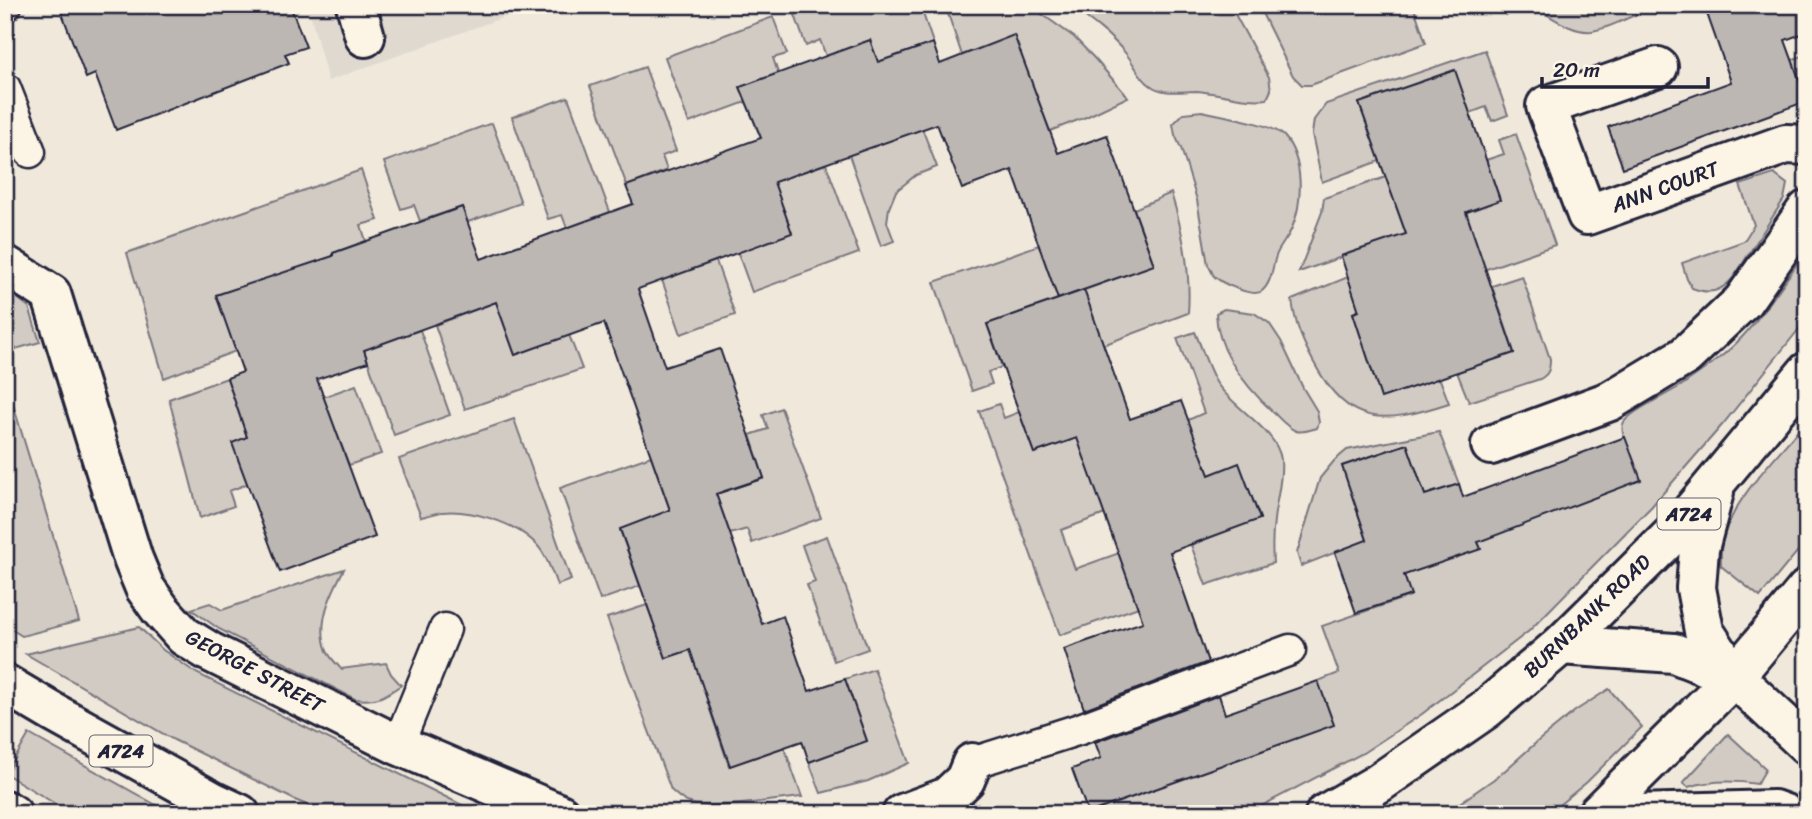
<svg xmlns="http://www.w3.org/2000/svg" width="1812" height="819" font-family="Sriracha,sans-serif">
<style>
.built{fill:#e0d9cf}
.green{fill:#d1cbc3;stroke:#7a767f;stroke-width:2}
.building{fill:#bcb7b3;stroke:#22223b;stroke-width:2}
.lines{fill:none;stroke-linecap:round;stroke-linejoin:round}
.lane-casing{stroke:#22223b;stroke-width:35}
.street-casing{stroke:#22223b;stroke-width:44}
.primary-casing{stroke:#22223b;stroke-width:44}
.lane{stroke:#fcf5e5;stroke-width:30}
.street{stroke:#fcf5e5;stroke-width:38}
.primary{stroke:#fcf5e5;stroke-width:38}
.labels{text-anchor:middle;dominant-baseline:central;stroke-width:5;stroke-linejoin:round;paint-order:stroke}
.shield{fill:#fcf5e5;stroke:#63616e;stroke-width:2}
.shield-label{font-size:19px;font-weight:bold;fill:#22223b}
.street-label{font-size:21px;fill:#22223b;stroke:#fcf5e5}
</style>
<rect width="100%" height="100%" fill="#efe8db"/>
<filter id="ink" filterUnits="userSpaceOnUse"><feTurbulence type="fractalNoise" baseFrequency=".0143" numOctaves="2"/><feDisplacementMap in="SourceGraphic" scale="14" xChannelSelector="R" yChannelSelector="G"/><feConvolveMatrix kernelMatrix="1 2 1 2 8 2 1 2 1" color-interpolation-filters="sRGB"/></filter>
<g filter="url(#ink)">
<polygon class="built" points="308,5 537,5 328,81"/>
<g class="green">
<polygon points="812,5 920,5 933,43 878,62 870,40 826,56 820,40 806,46 794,12"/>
<polygon points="945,5 1029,5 1074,37 1095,59 1128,97 1086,117 1050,131 1014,36 962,55"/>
<path d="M1069,5H1230L1269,77L1271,90L1267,99C1246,102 1220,93 1197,91C1182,91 1162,95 1150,85C1139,77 1135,65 1127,55C1111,35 1090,20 1069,5Z"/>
<polygon points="1258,5 1413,5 1426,43 1311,85 1302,85 1293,76"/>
<path d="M1504,5H1631L1635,15C1622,21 1606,29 1592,31C1571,33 1551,16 1534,7L1507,15Z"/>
<polygon points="773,17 787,54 773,58 778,73 741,87 746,102 689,123 665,57"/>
<polygon points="1485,50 1508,115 1492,121 1486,107 1470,113 1454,70 1359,103 1380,161 1322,182 1312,134 1314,120 1326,104"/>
<polygon points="1807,54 1807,99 1792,60"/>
<polygon points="645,67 676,151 662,156 667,170 627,186 590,86"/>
<polygon points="568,97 610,212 567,228 562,215 548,219 512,117"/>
<path d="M1202,111C1222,116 1271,123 1284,136C1304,159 1303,202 1292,228C1288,238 1279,247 1276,256C1272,268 1272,282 1262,291C1253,298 1220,283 1213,275C1213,274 1209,266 1208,265L1197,200L1181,148L1175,135L1173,124L1184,113Z"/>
<polygon points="918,118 937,167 916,175 896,191 889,208 887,222 894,241 881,246 849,155"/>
<polygon points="492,123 521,203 468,222 462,207 420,221 414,205 401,209 384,162"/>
<polygon points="1516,134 1555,245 1455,280 1435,224 1500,200 1486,160 1504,154 1499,140"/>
<polygon points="826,164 859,253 752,292 738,253 774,182"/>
<polygon points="361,170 378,220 361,225 366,241 333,253 347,298 217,296 236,351 164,378 127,253"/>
<path d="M1774,174L1787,184L1784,199L1734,277C1721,292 1710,295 1692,288L1687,279L1682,263L1744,241L1754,225L1740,185Z"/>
<polygon points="1386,177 1406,234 1299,272 1322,212 1324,198"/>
<path d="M1171,193C1183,231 1191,273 1188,313L1103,345L1084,290L1154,265L1134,209Z"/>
<polygon points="1039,245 1058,299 987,324 1002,367 988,372 992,384 972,391 934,282"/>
<path d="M1807,250V319L1723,424L1651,507L1529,631L1422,714L1363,753L1250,812L1246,814H1086L1333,725L1318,681L1339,673L1322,626L1410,596L1404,575L1480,549L1463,498L1640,479C1636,468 1619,434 1623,424C1627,412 1673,392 1685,383C1705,369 1727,354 1743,336C1767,309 1786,279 1807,250Z"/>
<polygon points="716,261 735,315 681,334 662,280"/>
<path d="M1522,276L1550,359C1550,369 1549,374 1540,379L1469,402L1457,372L1514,352L1492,286Z"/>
<path d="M1348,277L1359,310L1353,313L1374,377H1439L1449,403C1384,424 1349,429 1313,361C1302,340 1295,324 1292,300Z"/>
<polygon points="13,295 29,307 40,342 5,352 5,297"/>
<polygon points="496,302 515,355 569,335 582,369 465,409 435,325"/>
<path d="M1224,309L1254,313L1269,323L1281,341L1303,388L1317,411L1319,423L1317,428C1310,430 1303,433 1296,431C1288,428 1281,420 1275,414C1247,388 1217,353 1216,313Z"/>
<polygon points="420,330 450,415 394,435 364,350"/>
<path d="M1195,332C1202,348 1207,366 1216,382C1232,408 1278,430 1281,460C1283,480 1276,500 1274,520C1272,534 1272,548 1273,563L1206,585L1191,545L1260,518L1239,464L1209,475L1188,420L1204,413L1177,338Z"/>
<polygon points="5,378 79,621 22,636 8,627 5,619"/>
<polygon points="227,378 247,437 247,484 229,491 234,506 200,518 169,399"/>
<polygon points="356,385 381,454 349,465 327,408 301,405"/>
<polygon points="999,404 1004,418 1019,412 1034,453 1087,434 1105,514 1061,530 1075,569 1119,553 1178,593 1060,635 979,411"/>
<polygon points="781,408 821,518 752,543 747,529 730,534 716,494 764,478 750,435 768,429 763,415"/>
<path d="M514,419L571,580L557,585C551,570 546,553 534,542C513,522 470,509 442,512C435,513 427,516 421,517L399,459Z"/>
<path d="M1807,420V540L1760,597L1721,566C1721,557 1720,547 1723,539C1734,497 1779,454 1807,420Z"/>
<polygon points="1439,432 1459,484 1425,495 1407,444 1342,466 1367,540 1301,566 1297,553 1320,478 1334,461 1347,450"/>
<polygon points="651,456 670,510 620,530 640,586 600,600 560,488"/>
<polygon points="827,536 868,649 834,661 807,585 815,582 802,545"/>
<path d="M344,569C331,594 316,623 327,651C330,658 337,664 341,669L386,663L391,674L401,685C384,697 376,702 355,699L219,629L191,609L210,603L222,610Z"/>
<path d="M647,605L666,658L723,638L707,701L729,766L784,747L802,797C778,799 709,811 690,803C682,801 677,795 671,790L607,618Z"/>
<polygon points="139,627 163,650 196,673 480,814 328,814 295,800 174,740 26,654"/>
<polygon points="874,669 909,763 868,781 821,793 809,762 867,741 845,679"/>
<polygon points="1609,689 1642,727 1587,782 1548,814 1444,814 1501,774 1538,741 1575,711"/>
<polygon points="29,734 172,814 72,814 6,774"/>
<path d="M1728,734L1766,769L1757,784C1733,780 1712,780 1688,787L1683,783Z"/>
</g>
<g class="building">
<polygon points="59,5 290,5 306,47 285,54 289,63 116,130 95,74 86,78"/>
<polygon points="1704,5 1807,5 1807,32 1785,40 1807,101 1623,168 1608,127 1731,82"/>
<polygon points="1014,35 1058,153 1107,135 1154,265 1058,299 1012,170 962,189 937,124 774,182 792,233 638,289 665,367 720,349 764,478 716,494 762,624 783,616 809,691 845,679 867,741 809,762 802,741 730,766 690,650 666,658 620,529 670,510 604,323 515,355 496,302 364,350 368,362 317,379 375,537 280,572 232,443 247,437 227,378 243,372 216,295 333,256 333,253 462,207 481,259 633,204 626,186 761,138 740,87 870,40 878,62 933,43 940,64"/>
<polygon points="1455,70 1500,200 1466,212 1514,353 1381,398 1353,313 1359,311 1341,256 1406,234 1359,103"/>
<polygon points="1084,290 1130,419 1181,401 1209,475 1239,463 1260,519 1170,552 1208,662 1084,709 1064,649 1143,622 1077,438 1034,453 987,324"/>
<polygon points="1625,437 1641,480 1478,542 1481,549 1404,575 1411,595 1356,613 1335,552 1367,540 1342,466 1407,444 1425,495 1459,484 1463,497"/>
<polygon points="1318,681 1334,725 1088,813 1072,769 1101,758 1095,742 1219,695 1225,714"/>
</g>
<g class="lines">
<g class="lane-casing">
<g id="lane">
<polyline points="5,5 6,5"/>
<polyline points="5,88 30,152"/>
<polyline points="398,745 445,629"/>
<polyline points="972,763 1080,729 1290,650"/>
</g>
</g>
<g class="street-casing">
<g id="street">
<polyline points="356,5 365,37"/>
<polyline points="1658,67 1546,106 1587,215 1786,144 1807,145"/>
<polyline points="5,265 51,294 133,559 145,588 160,609 184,636 210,652 398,745 560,814"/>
<polyline points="1491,445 1610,401 1685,356 1743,301 1807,210"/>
<polyline points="1734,677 1807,745"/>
<polyline points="902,814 947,797 965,780 972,763"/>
<polyline points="1638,814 1774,810 1785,814"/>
</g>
</g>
<g class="primary-casing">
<g id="primary">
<polyline points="1714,492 1699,549 1696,588 1704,631 1734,677"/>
<polyline points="1561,645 1674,653 1734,677"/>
<polyline points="5,684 54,713 214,802 240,814"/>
<polyline points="5,810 12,814"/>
<polyline points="1325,814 1379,783 1486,709 1561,645 1673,534 1807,372"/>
<polyline points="1597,814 1734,677 1807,589"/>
</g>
</g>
<use href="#lane" class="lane"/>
<use href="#street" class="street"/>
<use href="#primary" class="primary"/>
</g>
</g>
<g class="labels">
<g class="shield">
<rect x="1657.5" y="498.5" width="63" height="31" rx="5"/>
<rect x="89.5" y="735.5" width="63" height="31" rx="5"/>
</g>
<g class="shield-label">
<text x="1689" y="514">A724</text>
<text x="121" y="751">A724</text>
</g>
<g class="street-label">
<text transform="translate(1665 187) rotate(-20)">ANN COURT</text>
<text transform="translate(1587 616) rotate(-44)">BURNBANK ROAD</text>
<text transform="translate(255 671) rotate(28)">GEORGE STREET</text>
</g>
</g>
<rect width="1812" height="819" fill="none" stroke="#fcf5e5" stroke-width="28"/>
<rect x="14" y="14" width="1784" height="791" fill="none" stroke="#22223b" stroke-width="2.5" filter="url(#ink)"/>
<path d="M1542 77v10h166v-10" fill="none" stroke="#22223b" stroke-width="3.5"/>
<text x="1553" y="77" font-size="21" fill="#22223b" stroke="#fcf5e5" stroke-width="5" paint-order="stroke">20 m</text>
</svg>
